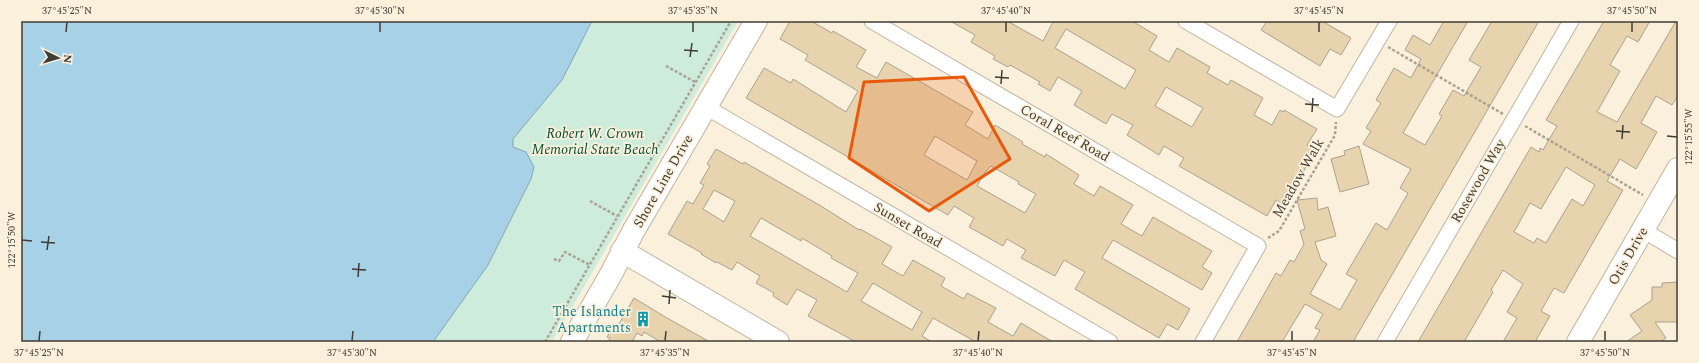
<svg xmlns="http://www.w3.org/2000/svg" width="1699" height="363" font-family="Spectral,serif">
<style>
.green{fill:#ceecdb}
.water{fill:#a7d1e7;stroke:#88a4b1}
.building{fill:#e7d4af;stroke:#aba18d;fill-rule:evenodd}
.lines{fill:none;stroke-linecap:round;stroke-linejoin:round}
.street-casing{stroke:#c0b5a1;stroke-width:17}
.secondary-casing{stroke:#c0b5a1;stroke-width:24}
.path{stroke:#aaa292;stroke-width:2.5;stroke-dasharray:3 2;stroke-linecap:butt}
.street{stroke:#fff;stroke-width:15}
.secondary{stroke:#fff;stroke-width:22}
.marked{fill:#e8590c;fill-opacity:0.2;stroke:#e8590c;stroke-width:3;stroke-linejoin:round}
.ticks{fill:none;stroke:#403b33;stroke-width:1.5}
.labels{text-anchor:middle;dominant-baseline:central;stroke-width:3.5;stroke-linejoin:round;paint-order:stroke}
.park-label{font-size:14px;font-style:italic;fill:#054f33;stroke:#fbf0db}
.street-label{font-size:14px;fill:#403b33;stroke:#fbf0db}
.culture-label{font-size:14px;fill:#0d838f;stroke:#fbf0db;text-anchor:end}
.neatline{fill:none;stroke:#403b33;stroke-width:1.5}
.ticks-label{font-size:10px;text-anchor:middle;fill:#403b33}
</style>
<rect width="100%" height="100%" fill="#fbf0db"/>
<polygon class="green" points="592,21 738,21 552,342 433,342 488,265 513,147 513,139 562,80"/>
<polygon class="water" points="21,21 592,21 562,80 513,139 513,147 526,152 534,167 531,179 488,265 433,342 21,342"/>
<g class="building">
<path d="M790,21H811L832,33L833,31L866,50L856,67L877,78L886,62L973,112L965,125L988,139L995,125L1023,142L1022,144L1045,157L1046,154L1079,175L1074,184L1094,196L1100,186L1133,205L1121,224L1142,236L1153,217L1212,251L1202,267L1212,273L1202,290L1113,240L1102,258L1190,309L1178,330L1167,324L1159,338L1075,289L1085,272L1064,260L1055,276L1021,258L1026,250L1007,239L1003,246L969,227L974,218L954,206L948,215L746,98L764,68L791,83L793,79L846,112L858,91L805,60L808,55L780,39ZM935,136L977,161L967,180L924,155ZM991,166L1019,182L1018,184L1036,194L1025,213L977,186L985,172Z"/>
<path d="M950,21H1007L1043,41L1053,22L1052,21H1132L1157,36L1149,50L1169,62L1177,48L1210,67L1207,73L1228,85L1231,80L1263,98L1254,115L1272,125L1280,110L1283,112L1284,110L1317,129L1307,145L1316,150L1284,205L1276,200L1267,216L1179,166L1184,158L1164,146L1159,155L1127,135L1133,125L1112,114L1106,124L1074,105L1082,91L1058,77L1050,91L1038,84L1040,82L1010,65L1008,67L993,59L995,56L971,42L975,35ZM1066,29L1136,70L1125,89L1055,48ZM1166,87L1203,108L1192,127L1155,106Z"/>
<polygon points="1267,21 1322,21 1351,38 1341,55 1330,49 1320,66 1261,30"/>
<polygon points="1444,21 1468,21 1403,133 1425,145 1442,116 1439,114 1453,90 1464,96 1481,67 1469,60 1492,21 1539,21 1353,342 1313,342 1320,330 1315,328 1323,314 1305,304 1282,342 1237,342 1276,273 1281,276 1290,260 1294,262 1304,244 1300,231 1305,229 1297,200 1317,198 1318,210 1328,207 1336,236 1315,242 1321,260 1327,264 1310,294 1340,310 1357,280 1346,274 1376,223 1387,230 1408,193 1400,188 1411,169 1363,144 1371,131 1366,128 1381,103 1376,100 1394,68 1411,78 1421,59 1405,50 1413,35 1430,45"/>
<path d="M1604,21H1650L1638,42L1627,36L1610,65L1620,71L1597,112L1617,122L1676,21H1678V96L1672,105L1656,96L1641,123L1657,132L1636,169L1620,159L1607,181L1623,190L1564,293L1554,288L1541,311L1550,316L1535,342H1503L1517,318L1507,312L1523,284L1503,270L1491,290L1493,292L1464,342H1418L1531,147L1539,152L1540,148L1543,150L1557,126L1546,120ZM1566,167L1595,185L1583,206L1572,199L1546,243L1537,238L1534,243L1514,232L1530,203L1541,209Z"/>
<polygon points="1359,146 1369,184 1340,192 1331,159 1345,155 1344,151"/>
<path d="M716,149L743,164L744,162L821,206L859,230L860,229L892,247L882,264L903,276L913,260L945,278L941,286L964,299L967,293L996,308L988,322L1013,336L1021,323L1053,342H976L933,318L922,336L932,342H856L808,316L817,300L797,289L787,305L773,296L774,293L756,283L760,276L737,262L732,270L717,262L716,263L701,254L702,253L668,234L687,201L693,204L704,185L700,183L710,166L707,164ZM714,190L735,201L724,222L703,209ZM761,218L801,241L802,238L832,256L831,258L858,273L847,292L750,236ZM873,283L922,312L912,330L861,301Z"/>
<polygon points="1678,282 1678,322 1655,322 1666,338 1660,342 1626,342 1642,331 1630,315 1652,300 1652,287 1662,287 1662,283"/>
<polygon points="634,298 667,318 710,342 661,342 644,332 642,336 637,333 632,342 608,342 610,338 607,337 613,327 616,329"/>
</g>
<g class="lines">
<g class="street-casing">
<g id="street">
<polyline points="872,21 1258,246 1203,342"/>
<polyline points="1186,21 1337,109 1389,21"/>
<polyline points="706,107 1110,342"/>
<polyline points="1643,230 1678,251"/>
<polyline points="1385,342 1571,21"/>
</g>
</g>
<g class="secondary-casing">
<g id="secondary">
<polyline points="622,251 778,342"/>
<polyline points="572,342 610,276 634,230 756,21"/>
<polyline points="1578,342 1678,169"/>
</g>
</g>
<g class="path">
<polyline points="1388,47 1503,114"/>
<polyline points="666,66 695,82"/>
<polyline points="1525,126 1643,195"/>
<polyline points="590,201 617,216"/>
<polyline points="1268,238 1279,231 1335,135 1336,122"/>
<polyline points="554,259 559,261 565,252 590,265"/>
<polyline points="545,342 731,21"/>
</g>
<use href="#street" class="street"/>
<use href="#secondary" class="secondary"/>
</g>
<path class="marked" d="M964,77L1010,159L929,211L849,158L864,82Z"/>
<path class="ticks" d="M66,32L67,22M380,32V22M693,32V22M1006,32V22M1319,32V22M1632,32V22M684,50L698,51M690,57L692,43M995,77L1009,78M1001,84L1002,70M1305,104L1319,105M1312,112L1313,98M1616,131L1630,132M1667,136L1677,137M1622,139L1623,125M22,240L32,241M41,242L55,243M47,250L49,236M352,269L366,270M358,277L359,263M662,296L676,298M669,304L670,290M39,341L40,331M352,341L353,331M665,341L666,331M978,341L979,331M1292,341V331M1605,341V331"/>
<defs>
<g id="building-bare" transform="scale(1.2)"><path d="M-4-6H4V6H1V3H-1V6H-4ZM-2.5-4.3h1.7v1.8h-1.7ZM.8-4.3h1.7v1.8H.8ZM-2.5-1h1.7V.8h-1.7ZM.8-1h1.7V.8H.8Z" fill="#0f9aa8" stroke="#fbf0db" stroke-width="2.5" paint-order="stroke"/></g>
</defs>
<g fill-rule="evenodd">
<use href="#building-bare" x="643" y="319"/>
</g>
<g class="labels">
<g class="park-label">
<text x="595" y="133">Robert W. Crown<tspan x="595" dy="16">Memorial State Beach</tspan></text>
</g>
<g class="street-label">
<text transform="translate(1065 133) rotate(30)">Coral Reef Road</text>
<text transform="translate(1298 178) rotate(-60)">Meadow Walk</text>
<text transform="translate(663 181) rotate(-60)">Shore Line Drive</text>
<text transform="translate(1478 181) rotate(-60)">Rosewood Way</text>
<text transform="translate(908 225) rotate(30)">Sunset Road</text>
<text transform="translate(1628 256) rotate(-60)">Otis Drive</text>
</g>
<g class="culture-label">
<text x="631" y="311">The Islander<tspan x="631" dy="16">Apartments</tspan></text>
</g>
</g>
<rect width="1699" height="363" fill="none" stroke="#fbf0db" stroke-width="44"/>
<g transform="translate(58 58) rotate(95)" stroke="#fbf0db" stroke-width="3" paint-order="stroke">
<path d="M0-3L7 15L0 10L-7 15Z" fill="#403b33"/>
<text y="-6" font-size="11" font-weight="bold" text-anchor="middle" fill="#403b33">N</text>
</g>
<rect x="22" y="22" width="1655" height="319" class="neatline"/>
<g class="ticks-label">
<text x="67" y="14">37°45'25"N</text>
<text x="380" y="14">37°45'30"N</text>
<text x="693" y="14">37°45'35"N</text>
<text x="1006" y="14">37°45'40"N</text>
<text x="1319" y="14">37°45'45"N</text>
<text x="1632" y="14">37°45'50"N</text>
<text transform="translate(1688 137) rotate(-90)" y="4">122°15'55"W</text>
<text transform="translate(11 240) rotate(-90)" y="4">122°15'50"W</text>
<text x="39" y="356">37°45'25"N</text>
<text x="352" y="356">37°45'30"N</text>
<text x="665" y="356">37°45'35"N</text>
<text x="978" y="356">37°45'40"N</text>
<text x="1292" y="356">37°45'45"N</text>
<text x="1605" y="356">37°45'50"N</text>
</g>
</svg>
